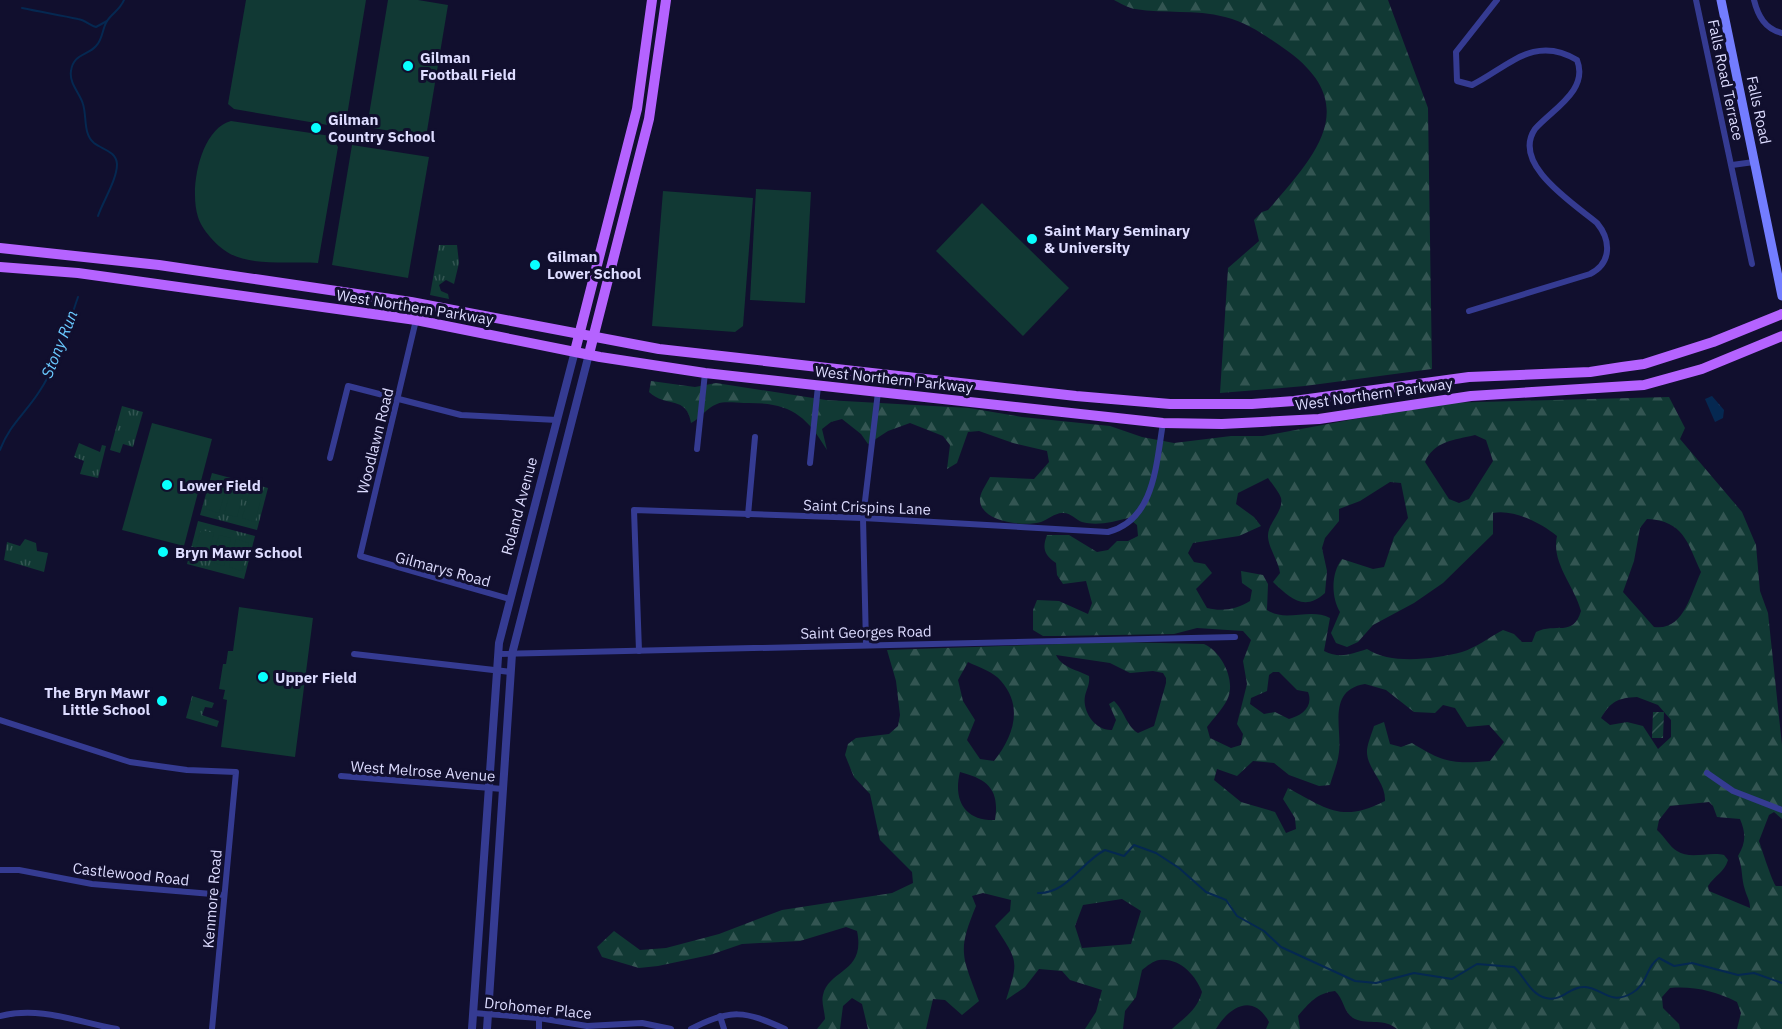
<svg xmlns="http://www.w3.org/2000/svg" width="1782" height="1029" font-family="'IBM Plex Sans',sans-serif">
<style>
.grass{fill:url(#grass-tufts)}
.forest{fill:url(#forest-firs);fill-rule:evenodd}
.garden{fill:url(#garden-furrows)}
.pitch{fill:#113934}
.water{fill:url(#water-ripples)}
.lines{fill:none;stroke-linecap:round;stroke-linejoin:round}
.stream{stroke:#052851;stroke-width:2}
.minor{stroke:#353b92;stroke-width:6}
.tertiary{stroke:#353b92;stroke-width:8}
.secondary{stroke:#737dff;stroke-width:9}
.primary{stroke:#b563ff;stroke-width:10}
.poi-dot{fill:#08ffff;stroke:#110f2e;stroke-width:2}
.labels{text-anchor:middle;dominant-baseline:central;stroke-width:6;stroke-linejoin:round;paint-order:stroke}
.poi-label{font-size:15px;font-weight:bold;fill:#dddcff;stroke:#110f2e;text-anchor:start}
.street-label{font-size:15px;fill:#dddcff;stroke:#110f2e}
.water-label{font-size:16px;font-style:italic;fill:#6ac9ff;stroke:#110f2e}
</style>
<defs>
<pattern id="grass-tufts" width="24" height="20" patternUnits="userSpaceOnUse" patternTransform="scale(1.5)"><rect width="24" height="20" fill="#113934"/><path d="M3 7l-1-3M5 7V3M7 7l1-3M15 17l-1-3M17 17v-4M19 17l1-3" fill="none" stroke="#335552"/></pattern>
<pattern id="forest-firs" width="22" height="20" patternUnits="userSpaceOnUse" patternTransform="scale(1.5)"><rect width="22" height="20" fill="#113934"/><path d="M5 1l3.5 6h-7zM16 11l3.5 6h-7z" fill="#335552"/></pattern>
<pattern id="garden-furrows" width="10" height="10" patternUnits="userSpaceOnUse" patternTransform="scale(1.5)"><rect width="10" height="10" fill="#113934"/><path d="M-1 1l2-2M0 10L10 0M9 11l2-2" fill="none" stroke="#335552"/></pattern>
<pattern id="water-ripples" width="26" height="14" patternUnits="userSpaceOnUse" patternTransform="scale(1.5)"><rect width="26" height="14" fill="#052851"/><path d="M2 4q2-2 4 0t4 0M15 11q2-2 4 0t4 0" fill="none" stroke="#29476b"/></pattern>
</defs>
<rect width="100%" height="100%" fill="#110f2e"/>
<g class="grass">
<polygon points="439,245 457,245 459,263 454,284 446,280 439,285 441,291 448,294 449,299 430,295"/>
<polygon points="122,406 143,412 133,447 123,444 120,453 110,450"/>
<polygon points="79,443 100,452 102,445 106,446 98,478 80,474 84,461 74,457"/>
<polygon points="212,473 268,488 257,530 200,515"/>
<polygon points="198,521 255,536 244,579 187,564"/>
<polygon points="25,539 36,543 37,551 48,553 44,572 4,560 7,542 20,546"/>
<polygon points="192,696 214,703 212,708 205,707 202,715 219,721 217,727 186,718"/>
</g>
<g class="forest">
<path d="M1114,0H1388L1428,108L1432,369L1305,386L1220,393L1228,268L1259,241L1254,220L1262,212L1268,210C1313,158 1363,107 1289,52C1269,38 1249,23 1225,17C1195,9 1165,14 1135,9C1128,8 1120,3 1114,0Z"/>
<path d="M651,381L695,387L716,383L826,400L969,408L1022,417L1110,426L1142,437L1174,443L1231,436H1263L1441,403L1669,397L1685,428L1680,439L1742,512L1756,545L1760,591L1768,613L1782,745V819L1774,812L1769,815L1759,841C1761,847 1773,884 1776,886H1782V1029H1737L1741,1013L1737,1002C1715,991 1694,986 1670,988L1662,997L1663,1008L1679,1024L1680,1029H1397C1385,1018 1369,1025 1355,1019C1344,1014 1344,999 1335,991C1317,993 1309,1003 1298,1016L1300,1029H1266L1269,1022C1253,992 1229,1007 1216,1029H1172C1185,1017 1197,1010 1202,992C1196,975 1179,957 1159,960C1153,961 1147,966 1142,970L1136,997L1125,1011L1123,1029H1085L1096,1012L1102,990L1070,980L1062,971L1039,969L1025,987L1006,1000C1019,959 1018,962 995,926L1010,911L1011,900L983,893L972,896L976,906C957,952 962,955 979,1001L962,1015L945,1000L933,999L926,1029H868L862,1004L852,998L843,1006L840,1029H817L825,1019C825,1012 821,1002 823,995C829,969 866,973 857,931L846,927L800,941L742,944L710,955L658,966L639,968L602,957L597,947L614,931L640,950L666,948L719,934L782,910L892,893L913,883L912,872L880,840L870,794L854,777L845,755L848,744L856,738L889,734L898,726L900,715L896,681L887,650L1117,642L1204,644C1221,651 1237,681 1227,700C1222,710 1213,719 1207,727L1210,738L1231,748L1241,745L1243,734L1237,724L1247,684L1243,661L1251,640L1243,631L1197,628L1174,634L1055,636H1043L1033,630V610L1037,600L1059,601L1088,614L1092,603L1086,581L1063,584L1057,575L1056,563C1044,555 1042,548 1047,535H1069L1097,552L1108,550L1117,541H1128L1138,536L1137,525L1128,518C1113,522 1097,526 1082,522C1075,519 1070,512 1062,513C1055,513 1047,520 1041,522C1024,527 978,522 980,498C981,491 987,483 990,477L1034,479L1049,462L1047,451L1013,443L979,431L968,432L957,463L947,469L950,445L943,436L910,423L888,431L868,444L861,434L842,419L831,422L822,429L827,450C805,413 788,402 744,403C736,403 724,401 717,404C706,408 701,418 691,423C687,395 666,408 649,392ZM1475,435L1486,440L1493,461L1469,499L1459,503L1449,499L1425,462C1434,441 1454,440 1475,435ZM1268,478C1272,484 1279,492 1281,498C1284,512 1267,523 1268,537C1269,549 1278,560 1280,573L1273,582C1290,598 1304,612 1325,593L1327,571L1322,548L1325,538L1339,521V509L1360,501L1390,482L1401,483L1408,518L1394,537L1384,567L1373,569L1342,559C1331,573 1331,597 1340,612L1331,633L1336,643L1347,647L1358,642L1373,625L1414,603L1443,583L1493,534V513C1514,509 1541,523 1557,536C1551,563 1574,585 1581,611C1573,638 1556,622 1536,632L1532,642H1522L1514,634L1503,630C1490,637 1475,648 1462,652C1434,659 1391,665 1367,649C1351,654 1340,659 1324,651L1330,618C1310,607 1286,623 1267,610L1268,584L1263,575L1241,571L1242,583L1252,590L1250,601C1237,609 1223,612 1207,608L1196,589L1212,573L1205,564L1194,562L1188,553L1193,543L1239,536L1261,526L1254,517L1236,504L1238,493ZM1647,519C1684,521 1687,542 1701,572C1690,595 1684,631 1654,627L1623,592L1634,561L1640,528ZM1056,655L1110,663L1130,673L1153,671L1163,673L1166,678V683L1154,726L1138,733C1127,727 1124,710 1114,701L1109,704L1116,720L1112,730C1095,731 1082,711 1085,696C1087,688 1090,684 1089,676C1078,670 1062,668 1056,655ZM968,662C978,667 994,672 1001,681C1024,707 1013,737 994,761L980,759L967,740L975,720L963,701L958,680ZM1273,672H1279L1297,690L1308,692C1314,707 1301,716 1289,719L1275,712L1264,714L1250,704L1251,698L1267,691L1269,675ZM1365,684L1386,690L1414,712L1435,713L1443,705L1455,708L1467,727L1489,725L1504,742L1490,761C1453,764 1444,763 1412,743L1401,747L1390,744L1384,722L1374,726C1372,733 1368,742 1367,750C1366,769 1386,781 1385,801C1342,823 1327,809 1288,788L1283,799L1295,818L1296,829L1286,833L1275,812L1241,802L1214,780L1217,769L1237,776L1253,761L1274,763L1289,775L1319,786L1330,785C1333,774 1338,763 1339,752C1342,728 1327,690 1365,684ZM1637,697L1658,705L1671,720V737L1658,749L1643,726L1627,722L1610,725L1601,718C1611,701 1618,698 1637,697ZM960,772C987,779 1000,789 995,820C964,821 953,799 960,772ZM1709,802L1713,806L1717,817L1740,819C1746,833 1746,843 1738,856C1743,868 1741,878 1745,890C1747,897 1750,900 1750,908L1709,891L1708,886C1715,875 1724,873 1728,860L1724,855C1710,851 1690,860 1677,851C1670,847 1664,836 1657,830L1659,820L1670,806ZM1122,899L1141,911L1131,944L1082,948L1075,926L1083,905Z"/>
</g>
<polygon class="garden" points="1653,712 1664,712 1663,738 1652,738"/>
<g class="pitch">
<polygon points="246,0 366,0 345,128 234,109 228,104"/>
<polygon points="388,0 418,0 448,5 426,137 367,127"/>
<path d="M231,121L331,136L338,147L318,263C292,261 250,267 227,252C216,245 202,230 198,217C189,190 200,129 231,121Z"/>
<polygon points="352,145 429,157 408,278 332,265"/>
<polygon points="756,189 811,192 805,303 750,300"/>
<polygon points="663,191 753,198 743,326 735,332 652,326"/>
<polygon points="982,203 1069,288 1023,336 936,251"/>
<polygon points="152,423 212,439 184,546 122,530"/>
<polygon points="214,481 227,485 219,513 206,509"/>
<polygon points="232,486 244,489 237,517 224,514"/>
<polygon points="250,491 262,494 255,522 242,518"/>
<polygon points="201,530 214,533 206,561 193,557"/>
<polygon points="219,535 231,538 224,566 211,562"/>
<polygon points="236,539 249,543 242,571 229,567"/>
<polygon points="239,607 313,618 295,757 221,747 227,700 223,699 225,690 219,689 223,664 226,664 228,651 233,651"/>
</g>
<polygon class="water" points="1712,396 1724,410 1723,418 1715,422 1705,399"/>
<g class="lines">
<g class="stream">
<path d="M22,8C41,12 59,15 78,19C85,20 89,25 96,27L107,21"/>
<path d="M98,216C103,201 117,180 117,164C116,151 103,150 94,143C83,134 87,117 83,104C80,93 69,84 71,71C73,54 87,56 96,46C103,39 102,29 107,21C112,13 120,10 124,0"/>
<path d="M0,450C10,424 24,415 39,392C58,364 67,329 78,297"/>
<path d="M1038,893C1067,894 1081,862 1105,850L1124,856L1134,845L1156,853L1179,868L1206,892L1226,900L1237,916L1264,931L1281,947L1355,981L1376,983L1414,973L1452,979L1477,964L1514,967C1525,977 1530,994 1546,998C1563,1002 1569,986 1585,987C1602,988 1610,1006 1632,993C1648,984 1646,966 1659,958L1674,966L1692,963L1738,975L1754,973L1782,983"/>
</g>
<g class="minor">
<polyline points="1696,0 1752,264"/>
<path d="M1754,0C1758,16 1765,29 1782,33"/>
<polyline points="1732,165 1754,162"/>
<path d="M1469,311L1590,274C1612,263 1611,240 1597,223C1573,203 1511,164 1535,129C1553,109 1589,90 1577,60C1534,34 1508,67 1472,85L1457,81L1456,52L1497,0"/>
<polyline points="416,320 360,556 510,599"/>
<polyline points="697,449 705,373"/>
<polyline points="330,458 348,386 461,415 557,420"/>
<polyline points="810,463 818,386"/>
<polyline points="748,515 755,437"/>
<polyline points="866,644 863,518 878,392"/>
<path d="M639,651L634,510L863,518L1108,532C1155,520 1156,464 1163,423"/>
<polyline points="354,654 511,672"/>
<polyline points="498,654 1235,637"/>
<polyline points="0,720 130,762 187,770 236,772 212,1029"/>
<polyline points="1707,773 1733,791 1782,810"/>
<polyline points="341,776 503,789"/>
<polyline points="0,870 19,870 92,884 224,895"/>
<polyline points="473,1013 539,1018 587,1026 642,1023 671,1029"/>
<path d="M0,1016C41,1006 77,1022 117,1029"/>
<polyline points="720,1016 724,1029"/>
<polyline points="539,1029 539,1018"/>
<path d="M691,1029C731,1008 745,1011 785,1029"/>
</g>
<g class="tertiary">
<polyline points="472,1029 499,643 575,351"/>
<polyline points="487,1029 512,654 589,354"/>
</g>
<polyline class="secondary" points="1721,0 1782,296"/>
<g class="primary">
<polyline points="0,248 159,265 316,288 411,302 659,349 1076,396 1170,404 1252,404 1294,401 1469,377 1590,372 1622,367 1644,364 1713,342 1782,314"/>
<polyline points="0,267 78,273 416,320 600,357 705,373 1163,423 1222,424 1319,419 1471,396 1644,385 1702,369 1782,336"/>
<polyline points="575,351 637,109 652,0"/>
<polyline points="589,354 649,119 666,0"/>
</g>
</g>
<g class="poi-dot">
<circle cx="408" cy="66" r="6"/>
<circle cx="316" cy="128" r="6"/>
<circle cx="1032" cy="239" r="6"/>
<circle cx="535" cy="265" r="6"/>
<circle cx="167" cy="485" r="6"/>
<circle cx="163" cy="552" r="6"/>
<circle cx="263" cy="677" r="6"/>
<circle cx="162" cy="701" r="6"/>
</g>
<g class="labels">
<g class="poi-label">
<text x="420" y="57">Gilman<tspan x="420" dy="17">Football Field</tspan></text>
<text x="328" y="119">Gilman<tspan x="328" dy="17">Country School</tspan></text>
<text x="1044" y="230">Saint Mary Seminary<tspan x="1044" dy="17">&amp; University</tspan></text>
<text x="547" y="256">Gilman<tspan x="547" dy="17">Lower School</tspan></text>
<text x="179" y="485">Lower Field</text>
<text x="175" y="552">Bryn Mawr School</text>
<text x="275" y="677">Upper Field</text>
<text x="150" y="692" text-anchor="end">The Bryn Mawr<tspan x="150" dy="17">Little School</tspan></text>
</g>
<g class="street-label">
<text transform="translate(1726 80) rotate(78)">Falls Road Terrace</text>
<text transform="translate(1759 110) rotate(78)">Falls Road</text>
<text transform="translate(415 307) rotate(9)">West Northern Parkway</text>
<text transform="translate(894 379) rotate(6)">West Northern Parkway</text>
<text transform="translate(1374 394) rotate(-8)">West Northern Parkway</text>
<text transform="translate(375 441) rotate(-76)">Woodlawn Road</text>
<text transform="translate(519 506) rotate(-75)">Roland Avenue</text>
<text transform="translate(867 507) rotate(2)">Saint Crispins Lane</text>
<text transform="translate(443 569) rotate(15)">Gilmarys Road</text>
<text transform="translate(866 632) rotate(-1)">Saint Georges Road</text>
<text transform="translate(423 771) rotate(4)">West Melrose Avenue</text>
<text transform="translate(131 874) rotate(6)">Castlewood Road</text>
<text transform="translate(212 899) rotate(-85)">Kenmore Road</text>
<text transform="translate(538 1008) rotate(6)">Drohomer Place</text>
</g>
<g class="water-label">
<text transform="translate(59 344) rotate(-68)">Stony Run</text>
</g>
</g>
</svg>
